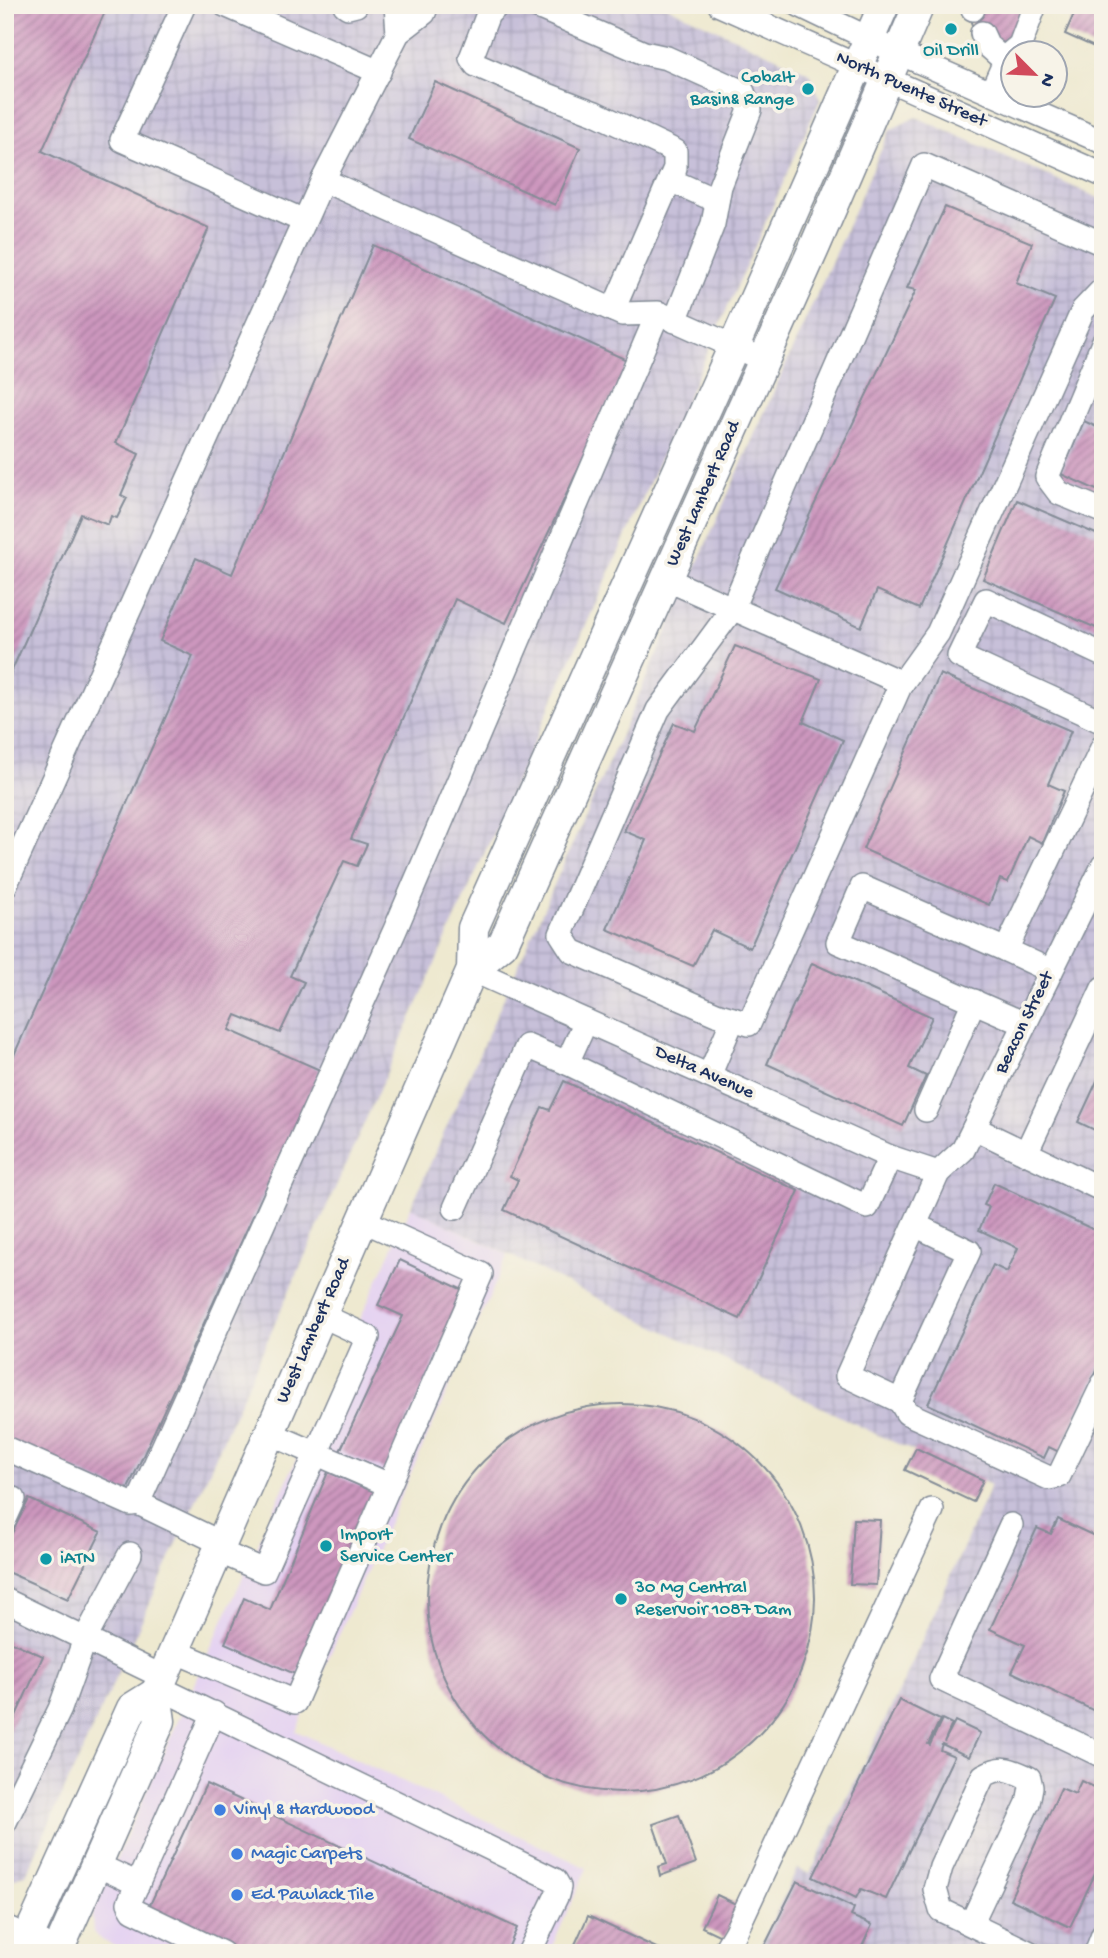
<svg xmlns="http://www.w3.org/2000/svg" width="1108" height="1958" font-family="'Gochi Hand',sans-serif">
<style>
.built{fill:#e5d3f1}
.industrial{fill:url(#industrial-grid)}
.building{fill:url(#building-hatch)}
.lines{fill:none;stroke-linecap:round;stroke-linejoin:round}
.minor-casing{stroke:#848c97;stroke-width:26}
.major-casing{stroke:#848c97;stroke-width:33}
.minor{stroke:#fff;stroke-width:23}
.major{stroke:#fff;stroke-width:30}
.culture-dot{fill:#0f9aa8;stroke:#f7f3e8;stroke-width:2.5}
.shop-dot{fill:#3f7fe0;stroke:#f7f3e8;stroke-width:2.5}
.labels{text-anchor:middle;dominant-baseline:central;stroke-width:7;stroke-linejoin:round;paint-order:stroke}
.culture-label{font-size:19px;fill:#0d838f;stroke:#f7f3e8;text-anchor:start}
.street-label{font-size:19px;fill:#1b2f5e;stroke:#f7f3e8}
.shop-label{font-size:19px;fill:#366cbe;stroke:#f7f3e8;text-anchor:start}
</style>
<defs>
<pattern id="industrial-grid" width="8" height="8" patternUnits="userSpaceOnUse" patternTransform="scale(1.75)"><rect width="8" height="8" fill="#c7c0d9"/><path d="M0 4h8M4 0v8" fill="none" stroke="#aaa5bd"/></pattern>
<pattern id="building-hatch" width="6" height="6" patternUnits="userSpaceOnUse" patternTransform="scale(1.75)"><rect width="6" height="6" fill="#cd97be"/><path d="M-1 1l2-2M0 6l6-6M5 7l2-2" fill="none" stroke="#a67c9e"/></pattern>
</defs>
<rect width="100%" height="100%" fill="#f7f3e8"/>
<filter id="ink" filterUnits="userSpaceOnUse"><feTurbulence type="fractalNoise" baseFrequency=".0143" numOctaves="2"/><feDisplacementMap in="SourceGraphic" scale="14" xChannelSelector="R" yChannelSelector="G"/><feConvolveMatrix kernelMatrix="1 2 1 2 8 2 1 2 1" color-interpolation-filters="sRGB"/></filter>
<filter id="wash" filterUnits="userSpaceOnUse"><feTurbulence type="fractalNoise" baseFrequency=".00686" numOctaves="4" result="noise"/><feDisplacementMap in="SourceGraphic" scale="28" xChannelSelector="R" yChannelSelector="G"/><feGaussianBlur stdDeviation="1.57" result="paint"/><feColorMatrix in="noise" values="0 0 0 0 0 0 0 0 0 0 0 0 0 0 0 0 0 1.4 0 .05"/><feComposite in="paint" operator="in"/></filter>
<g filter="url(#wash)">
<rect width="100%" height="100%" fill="#eee9d0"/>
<polygon class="built" points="411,1207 508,1255 296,1731 587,1868 549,1953 128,1953 102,1940 93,1932 92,1914 193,1687"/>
<g class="industrial">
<polygon points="5,5 664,5 810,73 820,100 174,1550 26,1874 5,1882"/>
<polygon points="916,117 1103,200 1103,1953 757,1953 797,1869 810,1874 905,1679 991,1485 882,1437 411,1207 890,130"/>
</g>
<g id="blocks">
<g class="building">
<polygon points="5,5 108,5 42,151 209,228 116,443 139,454 121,495 127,498 117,518 111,516 108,525 81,514 5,686"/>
<polygon points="974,5 1030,5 1019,38 1004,43 974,30 969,17"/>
<polygon points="1078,5 1103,5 1103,51 1065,34"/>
<polygon points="435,82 580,148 555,205 409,139"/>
<polygon points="945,207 1032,243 1016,283 1055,299 919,609 877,590 861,627 775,588 916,290 907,288"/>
<polygon points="373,245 629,361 506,623 455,599 351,839 367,844 357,866 344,861 290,976 304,982 280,1033 236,1015 229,1030 320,1070 126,1493 5,1438 5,1075 193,656 160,641 196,558 232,574"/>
<polygon points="1084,421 1103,430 1103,493 1061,474"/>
<polygon points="1017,500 1103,537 1103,631 983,579"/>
<polygon points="735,646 821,679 803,722 843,740 750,948 712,930 693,966 607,929 646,840 624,831 674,723 695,731"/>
<polygon points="940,674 1071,731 1048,784 1064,791 1042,843 1028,836 1008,882 1000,879 989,905 863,849"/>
<polygon points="812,963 932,1017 909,1068 926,1076 903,1126 767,1064"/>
<polygon points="1103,1068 1103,1134 1078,1122"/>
<polygon points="564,1081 799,1191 740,1319 504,1210 518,1180 510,1176 542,1107 550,1110"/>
<polygon points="994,1183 1103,1234 1103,1358 1059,1452 1049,1447 1044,1458 928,1404 993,1265 1007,1272 1018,1248 979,1230 989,1207 984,1205"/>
<polygon points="400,1260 467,1292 385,1470 340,1451 403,1316 378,1305"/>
<circle cx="621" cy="1598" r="194"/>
<polygon points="916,1448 983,1480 973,1502 905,1470"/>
<polygon points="328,1472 377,1493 297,1675 225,1643 244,1598 270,1610"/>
<polygon points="29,1499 101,1532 68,1599 5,1571 5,1547"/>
<polygon points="854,1519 880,1520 876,1585 850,1584"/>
<polygon points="1058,1519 1103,1540 1103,1715 1012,1672 1025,1645 990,1629 1037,1528 1051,1534"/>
<polygon points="5,1639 43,1656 5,1740"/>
<polygon points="899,1700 940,1720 928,1744 930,1745 942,1719 952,1724 944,1742 955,1721 980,1733 969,1757 942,1744 940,1750 954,1756 886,1899 861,1889 856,1898 813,1877"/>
<polygon points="1081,1781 1103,1791 1103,1857 1070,1927 1010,1899 1061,1788 1075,1794"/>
<polygon points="206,1784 517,1928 506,1953 243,1953 148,1909"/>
<polygon points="679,1815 696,1863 660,1876 658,1867 667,1864 653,1824"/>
<polygon points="797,1881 854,1908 851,1916 872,1925 859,1953 761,1953"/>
<polygon points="717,1895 740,1906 725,1938 702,1927"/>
<polygon points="588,1916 667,1953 571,1953"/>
</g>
</g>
</g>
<g filter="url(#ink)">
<use href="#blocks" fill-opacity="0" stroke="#848c97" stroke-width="2"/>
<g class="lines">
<g class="minor-casing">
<g id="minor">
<polyline points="184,5 122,140 304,221"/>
<polyline points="225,5 379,72"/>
<polyline points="345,5 348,7 356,5"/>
<polyline points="396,5 398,33"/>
<polyline points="498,5 488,14 471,58 476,65 529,88 595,113 675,151 675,168 613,310"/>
<polyline points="533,5 644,53 667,58 743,92 750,110 720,186 713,224 675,321"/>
<polyline points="720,5 1103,175"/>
<polyline points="799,5 897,52 1103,142"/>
<polyline points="972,5 973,9"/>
<polyline points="982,33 988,46 1005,61"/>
<polyline points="991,93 1008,55 1020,45 1035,5"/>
<polyline points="670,180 717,201"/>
<polyline points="1103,244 924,165 731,611 658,710 561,934 572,951 716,1014 749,1024 900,686 938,633 1083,310 1103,289"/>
<polyline points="661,314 764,360"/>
<polyline points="1103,343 1047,477 1059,493 1103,511"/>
<polyline points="666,579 902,683"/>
<polyline points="1103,655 986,600 959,656 1103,722"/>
<polyline points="5,886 323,180 398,33 424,13 427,5"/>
<polyline points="1006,950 862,887 838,942 1025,1024"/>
<polyline points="472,970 890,1157 938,1173"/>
<polyline points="1051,971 1006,950 1103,746"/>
<polyline points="567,1063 867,1207 890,1157"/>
<polyline points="709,1076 733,1019"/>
<polyline points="926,1110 974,1001"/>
<polyline points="974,1128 1103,1190"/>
<polyline points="1026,1153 1103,988"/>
<polyline points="455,1208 527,1046 567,1063 586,1021"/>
<polyline points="915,1225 969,1251 900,1401 847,1376 938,1173 963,1150 1103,866"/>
<polyline points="900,1401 907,1413 1049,1478 1059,1476 1103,1384"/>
<polyline points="269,1433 389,1485"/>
<polyline points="5,1448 131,1504 138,1503 221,1543"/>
<polyline points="138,1503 395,930 658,313 622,314 323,180"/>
<polyline points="5,1519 14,1499"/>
<polyline points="1011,1525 941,1679 1103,1756"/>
<polyline points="218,1551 264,1571 368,1337 321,1315"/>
<polyline points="5,1600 163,1677"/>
<polyline points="174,1651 295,1702 481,1274 362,1220"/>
<polyline points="158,1687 555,1880 559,1887 557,1895 529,1953"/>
<polyline points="214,1713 129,1903 133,1910 222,1953"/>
<polyline points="5,1822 60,1709 85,1639 130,1554"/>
<polyline points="97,1865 138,1884"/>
<path d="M971,1924L1028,1803L1031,1787L1029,1778C1009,1769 1003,1765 983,1776L941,1867L935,1889L941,1910L1030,1953"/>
<polyline points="5,1927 42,1943"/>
<polyline points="723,1953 735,1933 932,1510"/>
<polyline points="1096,1953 1103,1935"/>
</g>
</g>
<g class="major-casing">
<g id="major">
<polyline points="472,970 503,944 815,246 919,5"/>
<polyline points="21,1953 132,1708 156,1693"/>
<polyline points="57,1953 160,1721 156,1693 472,970 473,928 734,346 884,5"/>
</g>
</g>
<use href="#minor" class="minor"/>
<use href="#major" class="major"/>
</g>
</g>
<g class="culture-dot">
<circle cx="951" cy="29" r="7"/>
<circle cx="808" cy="89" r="7"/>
<circle cx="326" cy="1546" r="7"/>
<circle cx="46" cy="1559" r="7"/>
<circle cx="621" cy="1599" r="7"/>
</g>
<g class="shop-dot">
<circle cx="220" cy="1810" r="7"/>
<circle cx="237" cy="1854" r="7"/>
<circle cx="237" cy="1895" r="7"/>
</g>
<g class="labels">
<g class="culture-label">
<text x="951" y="51" text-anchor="middle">Oil Drill</text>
<text x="794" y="78" text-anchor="end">Cobalt<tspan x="794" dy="22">Basin&amp; Range</tspan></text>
<text x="340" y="1535">Import<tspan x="340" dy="22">Service Center</tspan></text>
<text x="60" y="1559">iATN</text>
<text x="635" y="1588">30 Mg Central<tspan x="635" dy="22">Reservoir 1087 Dam</tspan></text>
</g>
<g class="street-label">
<text transform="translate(911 90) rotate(24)">North Puente Street</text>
<text transform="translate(704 494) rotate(-66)">West Lambert Road</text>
<text transform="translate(1025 1023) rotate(-64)">Beacon Street</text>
<text transform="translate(704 1073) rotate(24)">Delta Avenue</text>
<text transform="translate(314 1331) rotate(-66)">West Lambert Road</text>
</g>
<g class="shop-label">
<text x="234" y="1810">Vinyl &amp; Hardwood</text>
<text x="251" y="1854">Magic Carpets</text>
<text x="251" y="1895">Ed Pawlack Tile</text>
</g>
</g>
<rect width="1108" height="1958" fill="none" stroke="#f7f3e8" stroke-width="28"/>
<g transform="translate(1034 74) rotate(114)"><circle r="33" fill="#f7f3e8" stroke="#9fa5b1" stroke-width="2"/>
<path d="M0-5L12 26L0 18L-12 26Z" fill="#d1495b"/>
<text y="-10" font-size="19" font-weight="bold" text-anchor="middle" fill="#1b2f5e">N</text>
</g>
</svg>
